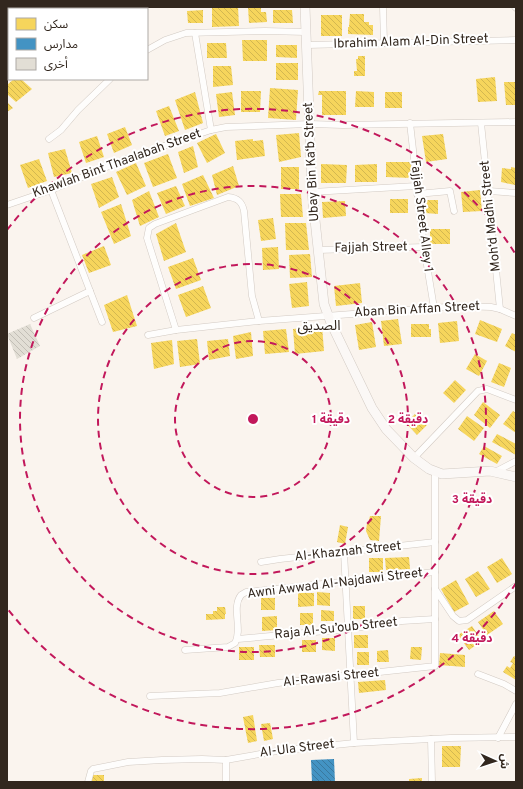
<svg xmlns="http://www.w3.org/2000/svg" width="523" height="789" font-family="Overpass,'Noto Sans Arabic',sans-serif">
<style>
.homes{fill:url(#homes-back-hatch)}
.schools{fill:url(#schools-back-hatch)}
.building{fill:url(#building-back-hatch)}
.lines{fill:none;stroke-linecap:round;stroke-linejoin:round}
.street-casing{stroke:#d2cac3;stroke-width:7}
.secondary-casing{stroke:#d2cac3;stroke-width:10}
.street{stroke:#fefdfc;stroke-width:6}
.secondary{stroke:#fbf8f6;stroke-width:9}
.ring{fill:none;stroke:#c2185b;stroke-width:2;stroke-dasharray:7 5}
.labels{text-anchor:middle;dominant-baseline:central;stroke-width:4;stroke-linejoin:round;paint-order:stroke}
.street-label{font-size:13px;fill:#32271e;stroke:#fff}
.neighbourhood-label{font-size:14px;fill:#32271e;stroke:#fff}
.centre{fill:#c2185b;stroke:#fff;stroke-width:2}
.ring-label{font-size:12px;text-anchor:middle;font-weight:bold;fill:#c2185b;stroke:#fff;stroke-width:4;stroke-linejoin:round;paint-order:stroke}
</style>
<defs>
<pattern id="homes-back-hatch" width="6" height="6" patternUnits="userSpaceOnUse"><rect width="6" height="6" fill="#f6d55c"/><path d="M-1 5l2 2M0 0l6 6M5-1l2 2" fill="none" stroke="#d3b750"/></pattern>
<pattern id="schools-back-hatch" width="6" height="6" patternUnits="userSpaceOnUse"><rect width="6" height="6" fill="#4393c3"/><path d="M-1 5l2 2M0 0l6 6M5-1l2 2" fill="none" stroke="#39789e"/></pattern>
<pattern id="building-back-hatch" width="6" height="6" patternUnits="userSpaceOnUse"><rect width="6" height="6" fill="#e2ded5"/><path d="M-1 5l2 2M0 0l6 6M5-1l2 2" fill="none" stroke="#c2beb6"/></pattern>
</defs>
<rect width="100%" height="100%" fill="#faf4ee"/>
<g class="homes">
<polygon points="18,7 34,7 36,9 16,9"/>
<polygon points="37,7 60,7 58,9 39,9"/>
<polygon points="87,7 122,7 123,9 88,9"/>
<polygon points="212,7 238,7 239,26 212,27"/>
<polygon points="248,7 261,7 261,12 266,12 267,22 249,23"/>
<polygon points="203,10 203,23 188,23 187,11"/>
<polygon points="273,10 292,10 293,23 273,23"/>
<polygon points="350,14 364,14 364,22 369,22 369,25 373,25 373,35 348,34 348,27 349,27"/>
<rect x="321" y="15" width="21" height="21"/>
<polygon points="7,26 9,28 9,56 7,57"/>
<polygon points="242,40 267,40 267,61 243,61"/>
<polygon points="207,43 226,43 227,58 207,58"/>
<polygon points="276,45 297,45 297,58 276,57"/>
<polygon points="358,56 365,56 365,76 354,76 354,71 357,71 356,59 358,59"/>
<rect x="276" y="63" width="22" height="17"/>
<polygon points="213,66 231,66 233,85 213,87"/>
<polygon points="495,77 497,101 478,102 476,79"/>
<polygon points="14,79 21,79 32,89 16,102 7,94 7,85"/>
<polygon points="504,82 516,82 516,105 506,105"/>
<polygon points="270,88 298,90 296,120 268,118"/>
<polygon points="241,91 261,91 260,112 241,112"/>
<polygon points="319,91 346,91 346,115 322,115 322,95 318,95"/>
<polygon points="356,91 374,92 374,107 355,107"/>
<polygon points="195,92 203,123 185,130 175,100"/>
<polygon points="232,92 235,115 219,117 216,94"/>
<rect x="385" y="92" width="17" height="16"/>
<polygon points="7,102 13,108 7,112"/>
<polygon points="169,106 179,131 165,136 156,111"/>
<polygon points="125,127 132,145 114,153 107,134"/>
<polygon points="299,133 301,157 279,162 276,135"/>
<polygon points="216,134 225,153 207,163 197,143"/>
<polygon points="443,134 447,159 426,162 422,136"/>
<polygon points="97,136 104,157 86,163 79,142"/>
<polygon points="253,139 253,141 263,140 265,156 237,160 235,141"/>
<polygon points="193,146 198,167 184,173 178,152"/>
<polygon points="65,149 72,173 54,177 48,153"/>
<polygon points="168,154 177,178 153,187 144,163"/>
<polygon points="39,159 47,181 28,188 20,165"/>
<polygon points="386,162 411,162 411,178 386,177"/>
<polygon points="136,163 146,186 127,195 116,172"/>
<polygon points="321,164 347,165 346,183 321,183"/>
<polygon points="377,164 377,182 355,182 355,165"/>
<polygon points="233,166 239,186 217,195 212,175"/>
<rect x="281" y="167" width="18" height="22"/>
<polygon points="511,167 516,168 515,185 501,182 502,168 511,169"/>
<polygon points="203,175 214,198 190,206 182,184"/>
<polygon points="112,177 119,197 99,208 91,184"/>
<polygon points="176,186 185,206 166,214 157,193"/>
<polygon points="480,190 482,211 463,212 461,192"/>
<polygon points="149,191 159,217 140,226 132,200"/>
<polygon points="280,194 301,194 303,217 281,217"/>
<rect x="390" y="199" width="18" height="14"/>
<polygon points="425,200 438,200 438,214 425,213"/>
<polygon points="345,201 346,216 323,218 322,202"/>
<polygon points="121,204 131,236 114,244 101,212"/>
<polygon points="273,218 276,239 261,241 258,220"/>
<polygon points="176,223 186,252 164,261 156,234"/>
<polygon points="285,223 306,223 309,250 286,250"/>
<rect x="430" y="229" width="20" height="15"/>
<polygon points="104,246 111,265 89,273 82,255"/>
<polygon points="278,247 279,269 263,270 262,248"/>
<polygon points="310,254 312,277 290,278 289,255"/>
<polygon points="193,258 201,280 176,289 168,267"/>
<polygon points="307,282 309,306 292,308 289,284"/>
<polygon points="360,283 362,303 336,306 334,286"/>
<polygon points="203,286 211,308 186,317 178,295"/>
<polygon points="127,295 137,326 113,332 104,305"/>
<polygon points="398,319 402,344 384,346 381,321"/>
<polygon points="480,320 502,329 497,342 475,334"/>
<polygon points="457,321 459,341 440,343 438,323"/>
<polygon points="372,322 376,347 359,350 355,325"/>
<polygon points="411,324 429,324 429,329 431,329 431,337 411,337"/>
<polygon points="322,326 324,351 295,354 293,329"/>
<polygon points="286,329 289,352 265,354 263,331"/>
<polygon points="251,332 253,356 236,359 233,336"/>
<polygon points="512,333 516,335 516,352 505,346"/>
<polygon points="197,339 200,364 180,367 177,341"/>
<polygon points="228,339 230,356 209,360 207,341"/>
<polygon points="172,340 174,364 154,369 151,343"/>
<polygon points="475,354 487,361 479,376 466,369"/>
<polygon points="499,363 511,368 504,387 491,382"/>
<polygon points="455,380 466,390 454,403 443,393"/>
<polygon points="483,402 500,415 490,428 474,415"/>
<polygon points="513,411 516,413 516,433 503,424"/>
<polygon points="415,414 427,425 417,435 406,423"/>
<polygon points="467,416 484,428 474,441 458,429"/>
<polygon points="497,434 516,444 516,455 492,442"/>
<polygon points="484,446 502,456 497,464 479,454"/>
<polygon points="370,516 381,516 379,541 370,540 366,531 367,523 371,520 369,520"/>
<polygon points="340,525 348,527 345,544 337,542"/>
<polygon points="409,557 410,569 386,570 385,558"/>
<rect x="369" y="558" width="14" height="14"/>
<polygon points="502,558 512,574 497,583 487,567"/>
<polygon points="478,571 490,589 476,597 465,579"/>
<polygon points="456,580 469,604 454,612 441,589"/>
<polygon points="317,592 330,593 330,606 317,605"/>
<polygon points="298,593 314,593 314,606 298,607"/>
<rect x="261" y="598" width="14" height="12"/>
<rect x="353" y="606" width="12" height="13"/>
<polygon points="217,607 225,607 226,614 225,614 225,619 206,620 206,614 213,614 213,611 217,611"/>
<polygon points="321,610 334,611 334,621 321,621"/>
<polygon points="494,611 503,624 487,635 478,622"/>
<rect x="300" y="613" width="13" height="12"/>
<polygon points="277,616 277,630 262,631 262,617"/>
<polygon points="472,626 482,641 469,650 458,635"/>
<rect x="354" y="635" width="14" height="13"/>
<polygon points="322,638 335,638 335,651 322,650"/>
<rect x="302" y="640" width="14" height="12"/>
<polygon points="259,645 275,645 275,657 260,657"/>
<rect x="239" y="647" width="15" height="13"/>
<polygon points="411,647 422,647 421,660 410,659"/>
<polygon points="388,650 389,662 377,662 377,651"/>
<rect x="357" y="652" width="12" height="13"/>
<polygon points="440,653 465,655 465,667 439,665"/>
<polygon points="514,656 516,657 516,680 503,672 507,666 510,668 513,663 510,662"/>
<polygon points="385,680 386,690 359,693 358,682"/>
<polygon points="253,715 257,741 248,743 243,717"/>
<polygon points="270,723 273,739 264,741 261,724"/>
<polygon points="442,746 461,746 460,767 442,767"/>
<rect x="92" y="775" width="12" height="7"/>
<polygon points="422,778 422,782 409,782 409,779"/>
</g>
<polygon class="schools" points="334,759 335,782 312,782 311,760"/>
<polygon class="building" points="30,324 40,346 17,359 7,334"/>
<g class="lines">
<g class="street-casing">
<g id="street">
<polyline points="383,7 384,43"/>
<polyline points="515,7 516,8"/>
<polyline points="73,9 75,7"/>
<polyline points="195,33 211,130"/>
<polyline points="307,45 516,40"/>
<polyline points="147,50 165,40 186,33 265,31 306,32"/>
<polyline points="7,66 9,64"/>
<polyline points="410,123 424,247 434,308"/>
<polyline points="481,123 500,309"/>
<polyline points="49,139 61,130 78,110 110,79"/>
<polyline points="51,190 102,322"/>
<polyline points="489,191 516,193"/>
<polyline points="312,192 416,186"/>
<polyline points="417,194 450,191 454,211"/>
<polyline points="7,205 51,190 131,157 211,130 226,127 310,124 343,125 516,122"/>
<polyline points="318,250 424,247"/>
<polyline points="34,318 90,291"/>
<path d="M176,330L147,238L149,228L155,224L228,197C238,198 242,202 244,211L252,296L259,321"/>
<polyline points="148,335 176,330 259,321 459,306 491,307 500,309 516,316"/>
<polyline points="414,458 478,391 487,389 516,400"/>
<polyline points="495,472 516,461"/>
<polyline points="344,552 354,743"/>
<polyline points="261,562 280,559 435,542"/>
<polyline points="435,589 453,616 459,621 467,620 516,586"/>
<polyline points="238,639 348,629 402,621 435,619"/>
<path d="M185,650L228,647L235,643C243,629 231,608 241,595L246,592L435,572"/>
<polyline points="478,674 504,684 516,691"/>
<polyline points="150,696 220,693 278,683 435,666 435,472"/>
<polyline points="498,738 516,704"/>
<polyline points="431,739 432,782"/>
<polyline points="88,782 91,771 93,769 128,762 162,760 202,759 226,760 277,751 354,743 450,738 516,737"/>
<polyline points="226,782 226,760"/>
</g>
</g>
<g class="secondary-casing">
<polyline id="secondary" points="305,7 312,192 324,304 331,323 372,408 386,429 414,458 429,469 442,474 490,471 516,477"/>
</g>
<use href="#street" class="street"/>
<use href="#secondary" class="secondary"/>
</g>
<g class="ring">
<circle cx="253" cy="419" r="78"/>
<circle cx="253" cy="419" r="155"/>
<circle cx="253" cy="419" r="233"/>
<path d="M516 583A310 310 0 0 1 7 608M7 230A310 310 0 0 1 516 255"/>
</g>
<g class="labels">
<g class="street-label">
<text transform="translate(411 42) rotate(-2)">Ibrahim Alam Al-Din Street</text>
<text transform="translate(312 162) rotate(-93)">Ubay Bin Ka‘b Street</text>
<text transform="translate(117 164) rotate(-20)">Khawlah Bint Thaalabah Street</text>
<text transform="translate(421 216) rotate(83)">Fajjah Street Alley 1</text>
<text transform="translate(491 216) rotate(-96)">Moh‘d Madhi Street</text>
<text transform="translate(371 248) rotate(-1)">Fajjah Street</text>
<text transform="translate(417 310) rotate(-3)">Aban Bin Affan Street</text>
<text transform="translate(348 552) rotate(-6)">Al-Khaznah Street</text>
<text transform="translate(335 584) rotate(-7)">Awni Awwad Al-Najdawi Street</text>
<text transform="translate(336 629) rotate(-6)">Raja Al-Su’oub Street</text>
<text transform="translate(331 678) rotate(-6)">Al-Rawasi Street</text>
<text transform="translate(297 749) rotate(-7)">Al-Ula Street</text>
</g>
<g class="neighbourhood-label">
<text x="319" y="326">الصديق</text>
</g>
</g>
<circle cx="253" cy="419" r="6" class="centre"/>
<g class="ring-label">
<text x="331" y="423">1 دقيقة</text>
<text x="408" y="423">2 دقيقة</text>
<text x="472" y="503">3 دقيقة</text>
<text x="472" y="642">4 دقيقة</text>
</g>
<rect width="523" height="789" fill="none" stroke="#32271e" stroke-width="16"/>
<rect x="8" y="8" width="140" height="72" fill="#ffffff" stroke="#ada9a5"/>
<rect x="16" y="18" width="20" height="12" fill="#f6d55c" stroke="#ada9a5"/>
<text x="44" y="28" font-size="12" fill="#32271e">سكن</text>
<rect x="16" y="38" width="20" height="12" fill="#4393c3" stroke="#ada9a5"/>
<text x="44" y="48" font-size="12" fill="#32271e">مدارس</text>
<rect x="16" y="58" width="20" height="12" fill="#e2ded5" stroke="#ada9a5"/>
<text x="44" y="68" font-size="12" fill="#32271e">أخرى</text>
<g transform="translate(495 761) rotate(93)" stroke="#ffffff" stroke-width="3" paint-order="stroke">
<path d="M0-3L7 15L0 10L-7 15Z" fill="#32271e"/>
<text y="-6" font-size="11" font-weight="bold" text-anchor="middle" fill="#32271e">ش</text>
</g>
</svg>
